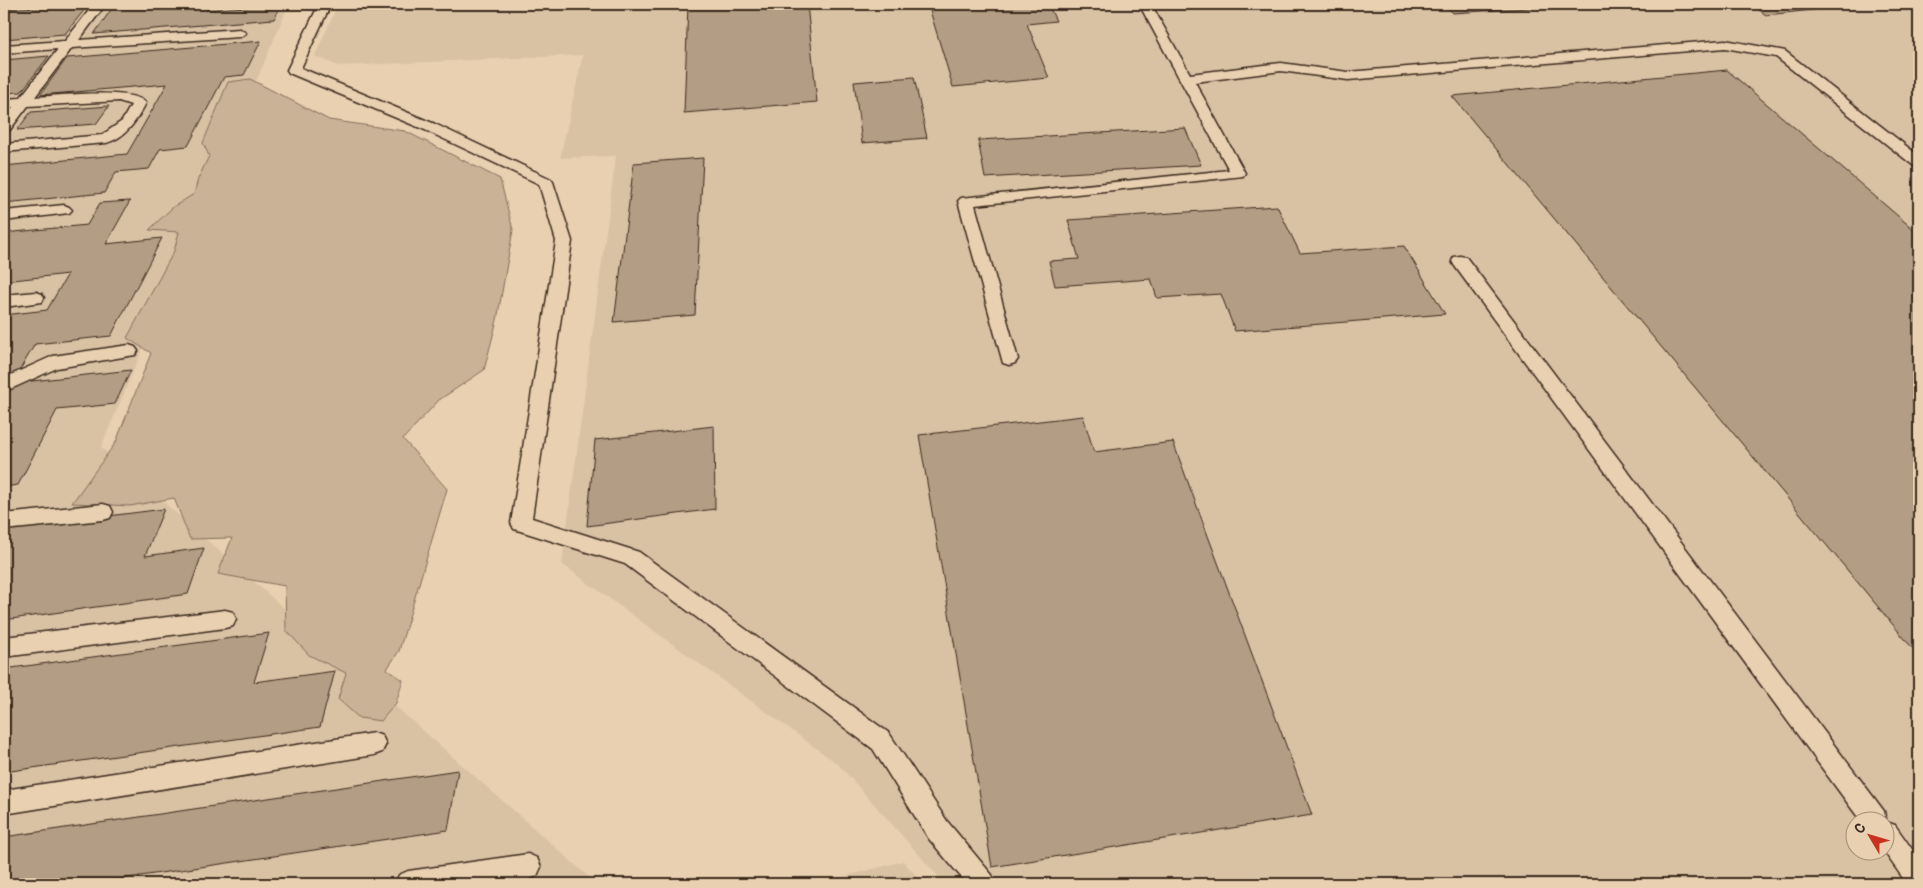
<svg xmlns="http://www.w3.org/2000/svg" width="1923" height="888" font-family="Pangolin,sans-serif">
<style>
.built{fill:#d9c1a4;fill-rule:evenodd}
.green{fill:#cab297;stroke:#826e5a}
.building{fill:#b39d84;stroke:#3b2a1e}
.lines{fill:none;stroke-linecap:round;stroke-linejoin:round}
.service-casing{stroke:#3b2a1e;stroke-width:3}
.service{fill:#e9d0b1;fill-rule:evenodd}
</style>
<rect width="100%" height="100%" fill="#e9d0b1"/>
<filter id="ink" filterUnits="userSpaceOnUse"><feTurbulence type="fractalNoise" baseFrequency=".02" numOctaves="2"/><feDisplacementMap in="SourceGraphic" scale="10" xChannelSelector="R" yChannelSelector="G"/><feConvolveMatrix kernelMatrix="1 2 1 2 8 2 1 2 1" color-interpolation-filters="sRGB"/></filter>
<g filter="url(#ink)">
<g class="built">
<polygon points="4,4 289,4 101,447 597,884 4,884"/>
<path d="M338,4H1919V884H945L838,764L562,564L616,156L560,158L583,55L338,66L315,56ZM1856,820H1886V850H1856Z"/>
<polygon points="903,861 924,884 817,884"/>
</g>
<polygon class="green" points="250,79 329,120 405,131 500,179 513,230 497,320 484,370 439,400 403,439 447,489 399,651 387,669 403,680 396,703 381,721 359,718 338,699 346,673 309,655 286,630 285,586 218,574 232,538 190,539 174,498 130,506 72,503 116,442 151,353 127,338 174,251 179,232 149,230 173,207 194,194 198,179 209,156 203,143 228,82"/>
<g class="building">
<polygon points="89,4 65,34 4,39 4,9"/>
<polygon points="115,4 210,4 206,10 282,4 274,19 94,34"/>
<polygon points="688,4 807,4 817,102 684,113"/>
<polygon points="928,4 1048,4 1056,21 1027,24 1049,78 953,87"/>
<polygon points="1444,4 1589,4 1453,13"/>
<polygon points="1751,4 1836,4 1841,7 1766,15"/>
<polygon points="261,41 244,75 224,77 188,146 160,149 149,169 116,172 104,193 4,203 4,166 127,154 167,84 40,95 67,58"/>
<polygon points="49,56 21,92 4,93 4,60"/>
<polygon points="1727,70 1919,234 1919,656 1452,96"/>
<polygon points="914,77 927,138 862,143 854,82"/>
<polygon points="109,106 96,124 17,130 31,112"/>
<polygon points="1185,128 1201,165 985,178 978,140"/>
<polygon points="703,158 695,315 614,322 634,163"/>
<polygon points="130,201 106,244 162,238 111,336 35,344 18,373 4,375 4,315 47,310 68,274 4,281 4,233 87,225 100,203"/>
<polygon points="1277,206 1300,253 1404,246 1445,314 1235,331 1221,294 1157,298 1151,279 1055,286 1049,261 1079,259 1068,220"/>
<polygon points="131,370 115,404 57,410 18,485 4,487 4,401 14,383"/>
<polygon points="1083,416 1094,452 1173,442 1312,815 992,867 919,435"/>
<polygon points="714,426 715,509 587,526 595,440"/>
<polygon points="164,509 145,556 204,548 188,594 4,620 4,529"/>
<polygon points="269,633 254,682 335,671 320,727 4,772 4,669"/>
<polygon points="458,770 448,830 87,884 4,884 4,837"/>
</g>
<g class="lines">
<g class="service-casing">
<g id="service">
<path d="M94,4H106L79,40L240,29L246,33L240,37L72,48L35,97C57,96 133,87 146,103C137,120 126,138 106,143L4,152V144L102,135L122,121L131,105L119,101L28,106L9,131L4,132V119L13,107H4V99L20,98L58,49L4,53V45L65,41Z"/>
<polygon points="319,4 331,4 301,68 435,124 551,179 553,182 572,241 532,518 639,552 889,733 947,821 992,875 996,884 967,884 929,839 873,749 625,564 514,529 511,523 556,241 539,184 425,130 289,73 287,70"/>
<polygon points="1139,4 1151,4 1190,74 1281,63 1348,72 1725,40 1780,50 1785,51 1919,156 1919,167 1914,166 1776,57 1725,48 1348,80 1281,71 1195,82 1245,173 1243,176 975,205 1018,359 1015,363 1009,365 1003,363 958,201 961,198 1229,170"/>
<polygon points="64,205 69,207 72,210 69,213 4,221 4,211"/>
<polygon points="1460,256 1466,257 1884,811 1886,822 1895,825 1919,859 1919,884 1907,884 1883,850 1886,850 1886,820 1860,820 1454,265 1452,261 1454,257"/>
<polygon points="36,292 42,294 44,298 42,302 4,307 4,295"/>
<polygon points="129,345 135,347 138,351 135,355 57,368 4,392 4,378 53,356"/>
<polygon points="103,504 110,506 113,512 110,518 103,520 4,530 4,514"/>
<polygon points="225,610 233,612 236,619 233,626 225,628 4,657 4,637"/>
<polygon points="374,733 382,736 386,744 382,752 374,755 4,814 4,790"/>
<polygon points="528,854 537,858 541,867 537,876 528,880 495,884 395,884 399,875 408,871"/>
</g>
</g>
<use href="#service" class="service"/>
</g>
</g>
<rect width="1923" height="888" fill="none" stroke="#e9d0b1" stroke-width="20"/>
<rect x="10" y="10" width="1903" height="868" fill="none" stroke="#3b2a1e" stroke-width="2" filter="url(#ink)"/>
<g transform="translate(1870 836) rotate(308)"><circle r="24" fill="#e9d0b1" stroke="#a38e76"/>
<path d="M0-4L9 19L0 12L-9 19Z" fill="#c8321e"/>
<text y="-8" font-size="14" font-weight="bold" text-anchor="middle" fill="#3b2a1e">С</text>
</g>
</svg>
